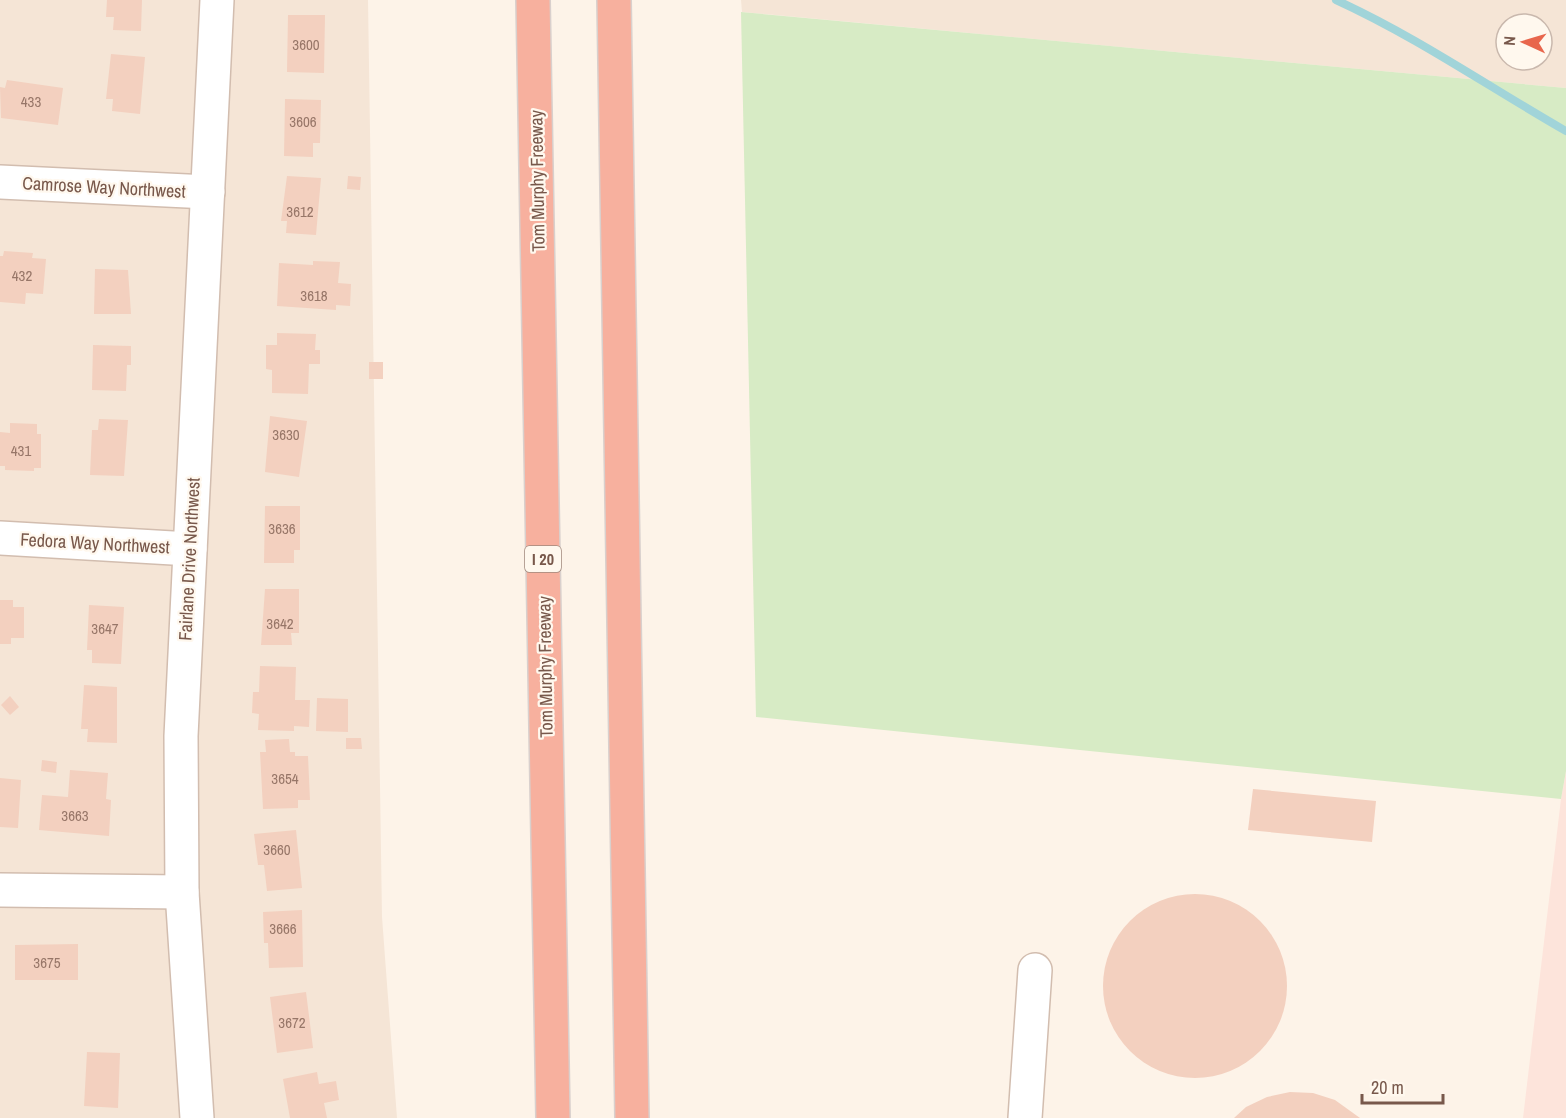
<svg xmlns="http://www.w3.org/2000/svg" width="1566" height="1118" font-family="'Archivo Narrow',sans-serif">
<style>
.residential{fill:#f5e5d6;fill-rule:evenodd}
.commercial{fill:#fde4db}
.green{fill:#d7ebc5}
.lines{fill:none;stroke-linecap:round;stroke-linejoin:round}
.stream{stroke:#a1d4d9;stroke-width:8}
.building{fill:#f3d0bf}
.minor-casing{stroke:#d2bdaf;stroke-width:36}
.highway-casing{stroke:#d9d0cd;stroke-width:36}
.minor{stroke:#fff;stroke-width:33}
.highway{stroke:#f7b09e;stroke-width:33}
.labels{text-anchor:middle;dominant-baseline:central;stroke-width:4.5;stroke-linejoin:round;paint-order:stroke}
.number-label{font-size:15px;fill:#977668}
.shield{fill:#fff8ee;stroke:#a0887c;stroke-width:1.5}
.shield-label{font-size:16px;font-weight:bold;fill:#78584b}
.street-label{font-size:18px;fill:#78584b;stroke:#fff8ee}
</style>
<rect width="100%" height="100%" fill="#fdf3e8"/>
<g class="residential">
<polygon points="0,0 368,0 382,917 397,1118 0,1118"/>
<path d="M741,0H1566V88L742,12ZM1506,24H1542V60H1506Z"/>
</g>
<polygon class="commercial" points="1566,771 1566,1118 1523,1118 1561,799"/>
<polygon class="green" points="741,12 1566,88 1566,771 1561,799 756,717"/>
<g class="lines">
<path class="stream" d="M1336,0C1417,37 1489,87 1566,131"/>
</g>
<g class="building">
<polygon points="107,0 142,0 141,31 113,30 114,17 106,17"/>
<polygon points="288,15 325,15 324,73 287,72"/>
<polygon points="111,54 145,57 140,114 112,111 113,99 106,99"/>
<polygon points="7,80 63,88 58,125 1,118 0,87 5,88"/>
<polygon points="285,99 321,100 320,143 313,143 313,157 284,156"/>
<polygon points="287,176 321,178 316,235 286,233 287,221 281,221"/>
<polygon points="348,176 361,177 360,190 347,189"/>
<polygon points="4,251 33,253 32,258 46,259 43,294 26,293 25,304 0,302 0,256 3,256"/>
<polygon points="313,261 340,262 338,283 351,284 350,306 336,305 336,310 277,306 279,263 313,265"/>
<polygon points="95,269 128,270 131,314 94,314"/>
<polygon points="277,333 316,334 315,350 320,350 320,364 309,364 308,394 272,393 272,370 266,369 266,345 277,345"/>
<polygon points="93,345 131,346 131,365 127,365 126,391 92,390"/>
<rect x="369" y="362" width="14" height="17"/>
<polygon points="270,416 307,421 299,477 265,472"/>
<polygon points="99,419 128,420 124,476 90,475 92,430 98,430"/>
<polygon points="10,423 37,424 37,434 41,434 41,468 34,468 34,471 5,470 5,466 0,466 0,432 10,433"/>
<polygon points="265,506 300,506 300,550 294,550 294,563 264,563"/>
<polygon points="265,589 299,589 299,633 291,633 292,645 261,645"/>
<polygon points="0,600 13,600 13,607 24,607 24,638 11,638 11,644 0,644"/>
<polygon points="89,605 124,607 121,664 92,663 92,650 87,650"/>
<polygon points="260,666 296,667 295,700 310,700 309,727 294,726 294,731 258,730 259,714 252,713 253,692 259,692"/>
<polygon points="84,685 117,687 117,743 87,742 88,729 81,729"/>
<polygon points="10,696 19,707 10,715 1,705"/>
<polygon points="317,698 348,699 348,732 316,731"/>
<polygon points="346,738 361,738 362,749 346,749"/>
<polygon points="289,739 290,752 295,752 295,756 308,756 310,800 298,800 298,808 263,809 260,752 266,752 265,740"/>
<polygon points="42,760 57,762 56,773 41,771"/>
<polygon points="70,770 108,773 106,799 111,800 109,836 39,830 42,795 68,797"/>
<polygon points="0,778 21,780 18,828 0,827"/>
<polygon points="1253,789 1376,801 1372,842 1248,830"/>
<polygon points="296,830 302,888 267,891 264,865 258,865 254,834"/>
<circle cx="1195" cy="986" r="92"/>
<polygon points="302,910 303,967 269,968 268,943 264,943 263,912"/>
<polygon points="78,944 78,980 15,980 15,945"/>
<polygon points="306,992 313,1048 277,1053 270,997"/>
<polygon points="87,1052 120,1053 118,1108 84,1106"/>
<polygon points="317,1072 319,1084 336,1081 339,1100 324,1103 327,1118 290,1118 283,1079"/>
<polygon points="1290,1092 1313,1093 1335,1100 1360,1118 1234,1118 1246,1107 1267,1097"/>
</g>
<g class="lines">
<g class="minor-casing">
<g id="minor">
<polyline points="0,182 208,192"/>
<polyline points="0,538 190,549"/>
<polyline points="0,890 182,892"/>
<polyline points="197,1118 182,892 181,736 217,0"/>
<polyline points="1025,1118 1035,970"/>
</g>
</g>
<g class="highway-casing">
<g id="highway">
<polyline points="533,0 553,1118"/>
<polyline points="614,0 632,1118"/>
</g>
</g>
<use href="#minor" class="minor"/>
<use href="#highway" class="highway"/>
</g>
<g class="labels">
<g class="number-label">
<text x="306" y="44">3600</text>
<text x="31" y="101">433</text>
<text x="303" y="121">3606</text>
<text x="300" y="211">3612</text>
<text x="22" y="275">432</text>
<text x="314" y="295">3618</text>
<text x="286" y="434">3630</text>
<text x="21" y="450">431</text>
<text x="282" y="528">3636</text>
<text x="280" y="623">3642</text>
<text x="105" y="628">3647</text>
<text x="285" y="778">3654</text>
<text x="75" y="815">3663</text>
<text x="277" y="849">3660</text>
<text x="283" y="928">3666</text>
<text x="47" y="962">3675</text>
<text x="292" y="1022">3672</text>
</g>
<rect class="shield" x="525" y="546" width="36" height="26" rx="4.5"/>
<g class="shield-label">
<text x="543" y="559">I 20</text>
</g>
<g class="street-label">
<text transform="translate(537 181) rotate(-91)">Tom Murphy Freeway</text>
<text transform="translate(104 187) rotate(3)">Camrose Way Northwest</text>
<text transform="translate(95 543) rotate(3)">Fedora Way Northwest</text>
<text transform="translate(189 559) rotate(-87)">Fairlane Drive Northwest</text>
<text transform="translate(545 667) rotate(-91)">Tom Murphy Freeway</text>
</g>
</g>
<g transform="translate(1524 42) rotate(274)"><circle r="28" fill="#fff8ee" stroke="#c9b8ad" stroke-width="1.5"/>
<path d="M0-4.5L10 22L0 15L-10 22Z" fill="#e8664c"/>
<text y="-9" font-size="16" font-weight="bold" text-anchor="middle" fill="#78584b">N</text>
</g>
<path d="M1362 1094v9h81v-9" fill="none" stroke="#78584b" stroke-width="3"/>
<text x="1371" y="1094" font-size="18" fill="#78584b" stroke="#fff8ee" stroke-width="4.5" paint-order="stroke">20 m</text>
</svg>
